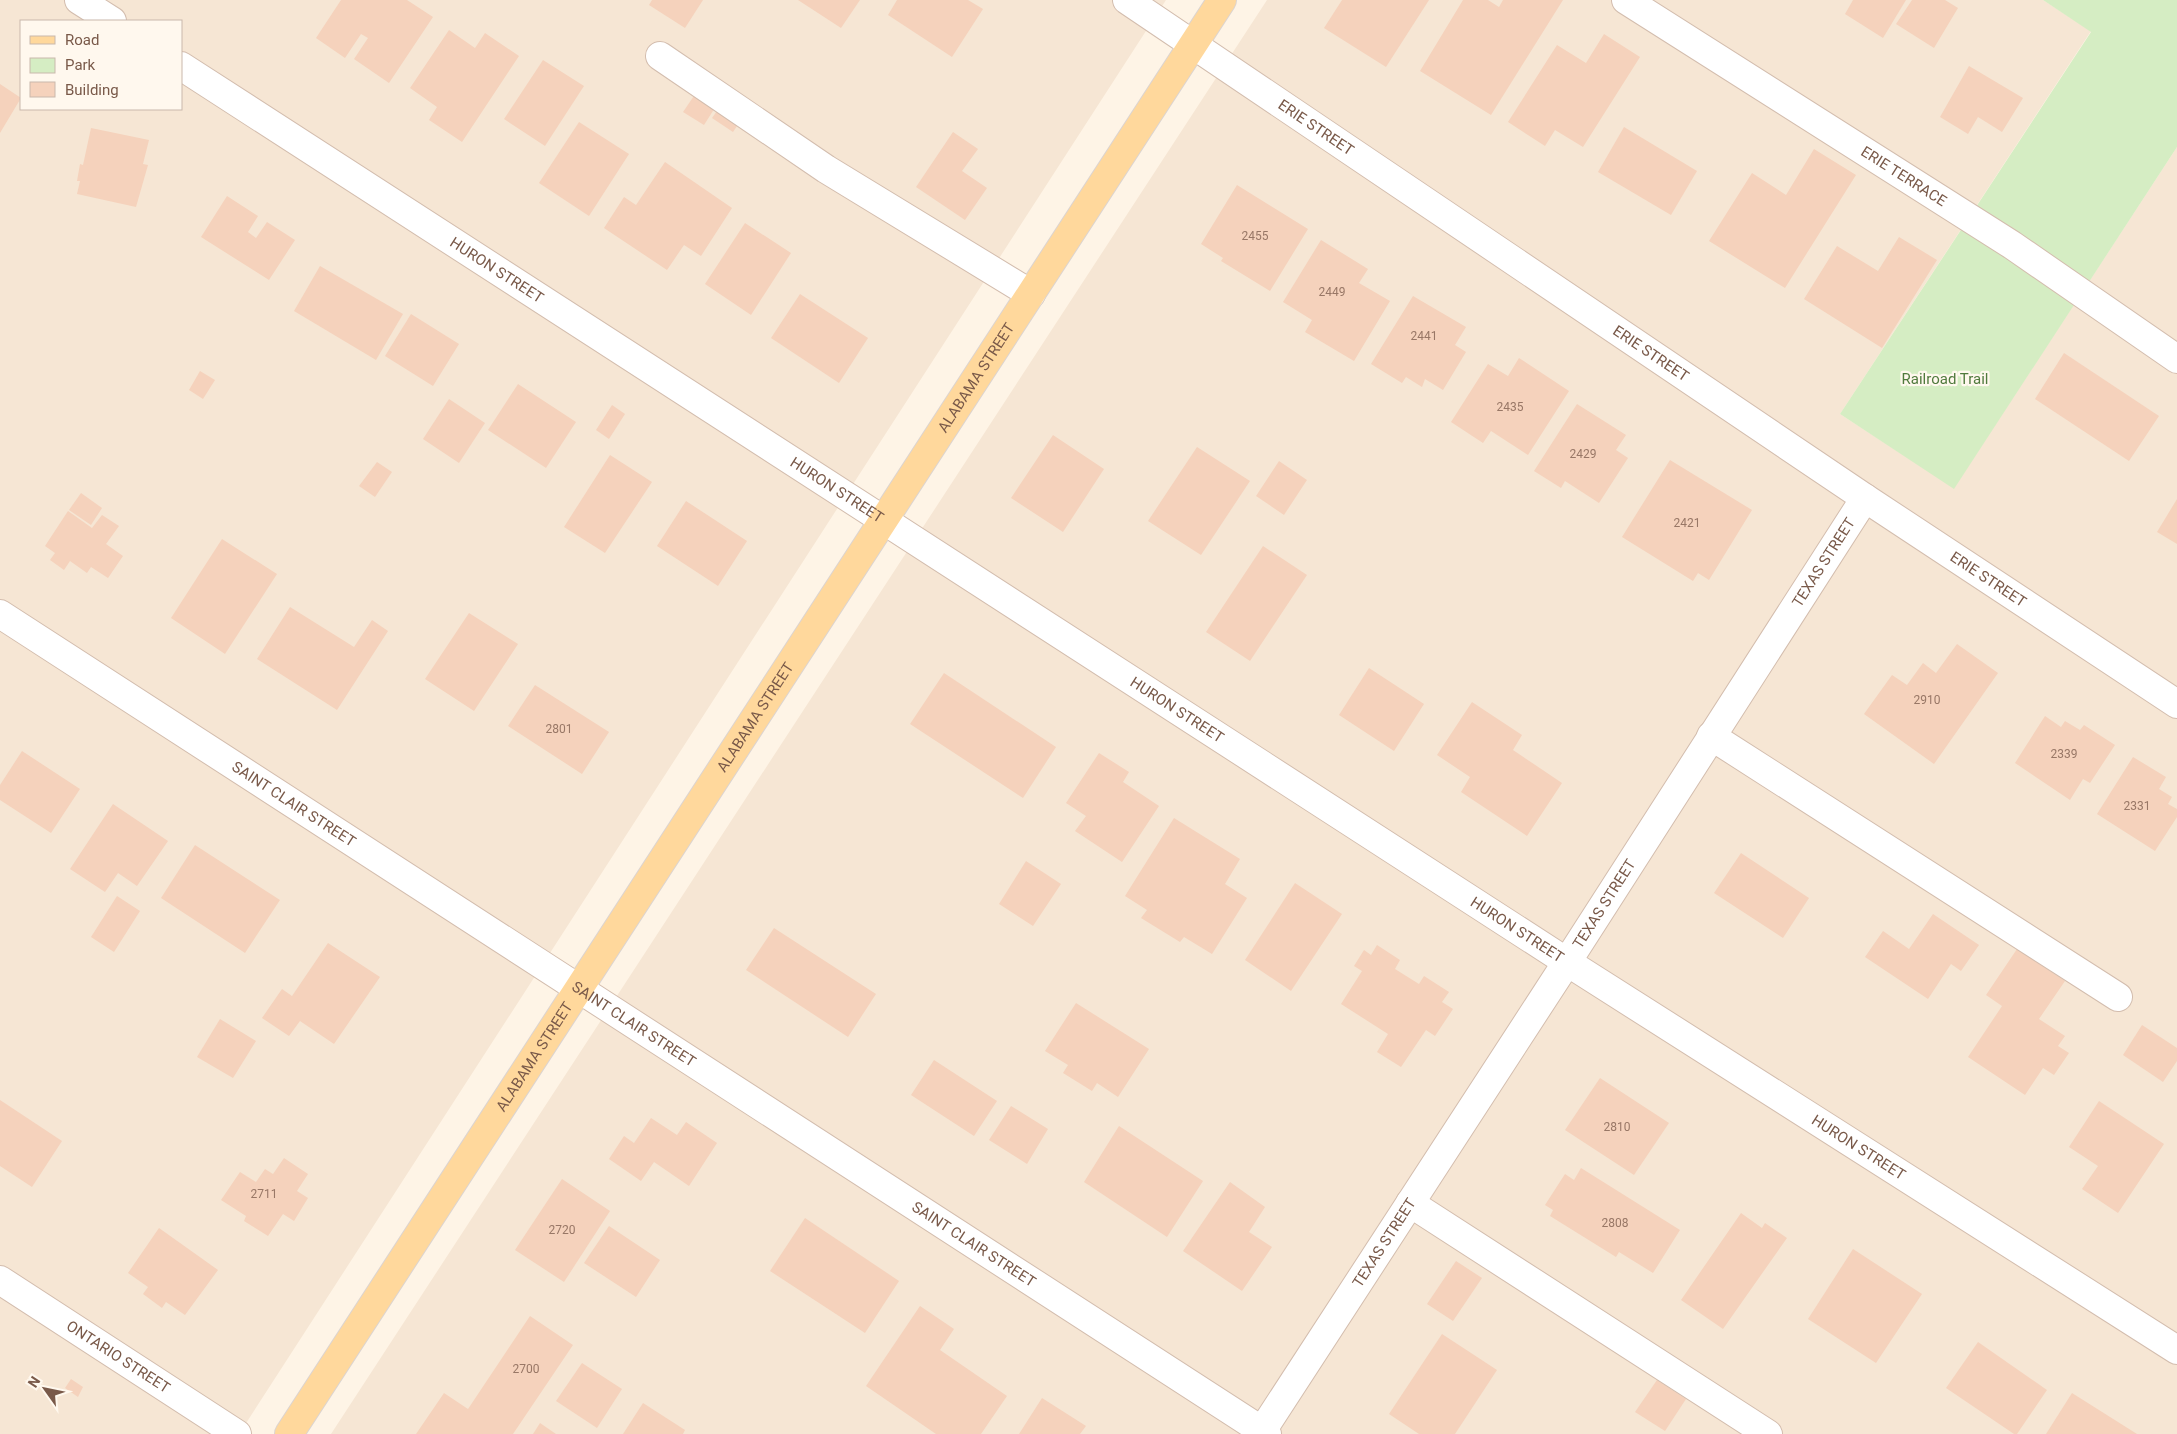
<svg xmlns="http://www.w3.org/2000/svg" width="2177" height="1434" font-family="Roboto,sans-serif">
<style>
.residential{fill:#f6e6d4;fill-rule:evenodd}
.green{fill:#d5edc3}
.building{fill:#f5d2bc}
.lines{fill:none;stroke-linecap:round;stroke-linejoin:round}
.minor-casing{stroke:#d3bdae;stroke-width:30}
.major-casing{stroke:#dcd4d0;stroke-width:30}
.minor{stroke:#fff;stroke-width:28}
.major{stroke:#ffd89c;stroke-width:28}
.labels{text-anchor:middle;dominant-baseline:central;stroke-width:4.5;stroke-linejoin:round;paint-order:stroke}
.number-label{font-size:12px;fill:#987766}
.street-label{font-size:15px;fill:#795949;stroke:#fff8ee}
.park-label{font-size:15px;fill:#507a3d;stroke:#fff8ee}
</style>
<rect width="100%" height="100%" fill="#fef4e6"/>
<g class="residential">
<path d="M0,0H1166L239,1434H0ZM21,21H181V109H21Z"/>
<polygon points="1267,0 2043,0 2091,31 1840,414 1954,488 2177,147 2177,1434 331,1434"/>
</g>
<polygon class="green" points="2043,0 2177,0 2177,147 1954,489 1840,414 2091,32"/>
<g class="building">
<polygon points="341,0 407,0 433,17 389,83 354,59 368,38 361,34 345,58 316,38"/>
<polygon points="652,0 703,0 685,28 649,5"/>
<polygon points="798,0 860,0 841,28"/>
<polygon points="897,0 968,0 983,9 952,57 888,15"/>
<polygon points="1342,0 1429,0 1386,67 1324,28"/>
<polygon points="1463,0 1488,0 1499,7 1503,0 1563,0 1491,115 1420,71"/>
<polygon points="1853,0 1906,0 1883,38 1845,14"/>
<polygon points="1912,0 1945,0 1958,8 1934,48 1896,24"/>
<polygon points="449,30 475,48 485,33 519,56 462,142 429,120 437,107 410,88"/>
<polygon points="1604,34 1640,57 1583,147 1555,130 1545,146 1508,122 1557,45 1586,63"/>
<polygon points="543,60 584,86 545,146 504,119"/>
<polygon points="1969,66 2023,98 2002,132 1978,117 1968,134 1940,117"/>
<polygon points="0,84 21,98 0,133"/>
<polygon points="698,90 718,103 704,125 683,112"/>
<polygon points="724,101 745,114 733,132 712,118"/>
<polygon points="579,122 629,154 589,216 539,183"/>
<polygon points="1624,127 1697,171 1671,215 1598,172"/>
<polygon points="91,128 149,140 143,164 148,165 136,207 77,194 80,181 77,181 80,164 83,165"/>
<polygon points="953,132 978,149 962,171 987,188 965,220 916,187"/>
<polygon points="1814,149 1856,175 1785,288 1709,241 1752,173 1786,195"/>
<polygon points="665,162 732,208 701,256 684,245 667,270 604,228 624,197 636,205"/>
<polygon points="1237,185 1308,229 1270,291 1221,261 1223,258 1201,244"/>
<polygon points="227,196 258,216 248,232 256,238 267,222 295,240 269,280 201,237"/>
<polygon points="745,223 791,253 751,315 705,284"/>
<polygon points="1899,237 1937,260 1882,348 1804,299 1837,246 1878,271"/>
<polygon points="1321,240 1368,269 1359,283 1390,301 1354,361 1305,332 1312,320 1283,302"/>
<polygon points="320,266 403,314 376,360 294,311"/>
<polygon points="800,294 868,338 839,383 771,338"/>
<polygon points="1413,296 1466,327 1455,345 1466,352 1443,390 1425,379 1422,387 1406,377 1402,383 1371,364"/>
<polygon points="411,314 459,344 433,386 385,356"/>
<polygon points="2064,353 2159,416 2129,461 2035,399"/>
<polygon points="1519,358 1569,391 1528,455 1491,431 1483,443 1451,422 1488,364 1508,376"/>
<polygon points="200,371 215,380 203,399 189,390"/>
<polygon points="518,384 576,422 546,468 488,430"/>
<polygon points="449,399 485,423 459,463 423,439"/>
<polygon points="1577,404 1626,435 1616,450 1628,458 1599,503 1565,481 1561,488 1534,471"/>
<polygon points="612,405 625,414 609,439 596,430"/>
<polygon points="1053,435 1104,469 1063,532 1011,498"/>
<polygon points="1197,447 1250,481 1201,555 1148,521"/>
<polygon points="610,455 652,482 605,553 564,527"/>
<polygon points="1670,460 1752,510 1709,580 1698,573 1693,581 1622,537"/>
<polygon points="1279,461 1307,480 1284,515 1256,496"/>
<polygon points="377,462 392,472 375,497 359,486"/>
<polygon points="81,493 102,508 91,525 69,510"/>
<polygon points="2177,499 2177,544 2157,532"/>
<polygon points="686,501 747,541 718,586 657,546"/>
<polygon points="68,511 92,528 102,515 119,526 106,544 123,556 108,578 91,567 87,573 70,561 64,570 50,560 55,553 45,546"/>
<polygon points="222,539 277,574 225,654 171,618"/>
<polygon points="1263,546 1307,575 1250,661 1206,632"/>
<polygon points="290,607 354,647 372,620 388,631 337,710 257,659"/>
<polygon points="469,613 518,644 474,711 425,679"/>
<polygon points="1957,644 1998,673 1934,764 1864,714 1892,675 1907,685 1923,663 1936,673"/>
<polygon points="1369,668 1424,704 1394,751 1339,715"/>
<polygon points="944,673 1056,747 1023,798 910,724"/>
<polygon points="535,685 609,732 582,774 508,726"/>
<polygon points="1472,702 1522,735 1513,750 1562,783 1527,836 1461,792 1470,777 1437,755"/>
<polygon points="2045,716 2061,727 2065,721 2080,730 2084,725 2115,745 2090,783 2083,779 2070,800 2015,763"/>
<polygon points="22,751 80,789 51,833 0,800 0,785"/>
<polygon points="1099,753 1129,772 1123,782 1159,806 1122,862 1075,831 1086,816 1066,803"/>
<polygon points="2133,757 2166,777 2159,789 2172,797 2168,804 2177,809 2177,817 2155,851 2097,814"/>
<polygon points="113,804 168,841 137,886 118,873 105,892 70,869"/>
<polygon points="1174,818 1240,859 1225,884 1247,898 1212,954 1184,937 1180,942 1141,918 1147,910 1125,896"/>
<polygon points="195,845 280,900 245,953 161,898"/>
<polygon points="1741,853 1809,898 1783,938 1714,893"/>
<polygon points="1026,861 1061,884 1033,926 999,904"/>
<polygon points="1295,883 1342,914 1291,991 1245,960"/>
<polygon points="117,896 140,911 114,952 91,937"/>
<polygon points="1933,914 1979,945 1961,971 1951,964 1928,999 1865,957 1883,931 1909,949"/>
<polygon points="774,928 876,994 848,1037 746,970"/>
<polygon points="328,943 380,977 334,1044 300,1021 289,1036 262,1018 282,989 292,996"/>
<polygon points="1377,945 1400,960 1395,969 1419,984 1424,976 1449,992 1442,1002 1453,1009 1435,1036 1426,1030 1401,1067 1377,1052 1388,1034 1341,1004 1362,971 1354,966 1364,950 1371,955"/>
<polygon points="2017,949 2065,981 2039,1019 2065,1036 2058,1046 2069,1053 2054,1075 2043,1068 2025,1095 1968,1057 2002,1006 1986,995"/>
<polygon points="1076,1003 1149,1049 1118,1097 1097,1083 1092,1091 1063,1073 1068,1065 1045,1051"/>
<polygon points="220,1019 256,1041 233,1078 197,1057"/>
<polygon points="2142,1025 2177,1048 2177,1061 2163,1082 2123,1055"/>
<polygon points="934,1060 997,1101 974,1136 911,1095"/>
<polygon points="1600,1078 1669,1123 1634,1175 1565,1130"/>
<polygon points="0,1100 62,1141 32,1187 0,1166"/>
<polygon points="2099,1101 2164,1144 2118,1213 2082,1189 2098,1166 2069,1147"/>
<polygon points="1011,1106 1048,1129 1027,1164 989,1140"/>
<polygon points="651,1118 677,1135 686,1122 717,1143 689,1186 654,1162 641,1181 609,1159 624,1136 634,1143"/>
<polygon points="1119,1126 1203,1181 1167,1237 1084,1182"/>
<polygon points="284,1158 308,1174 297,1191 308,1198 294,1221 283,1214 268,1236 244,1221 246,1216 221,1200 240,1172 256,1182 265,1169 273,1174"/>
<polygon points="1581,1168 1680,1230 1653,1273 1619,1252 1616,1257 1550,1216 1553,1210 1545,1205 1565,1174 1574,1180"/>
<polygon points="562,1179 610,1211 564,1282 515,1250"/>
<polygon points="1230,1182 1265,1207 1249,1232 1272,1247 1242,1291 1183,1251"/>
<polygon points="1741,1213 1762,1228 1765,1223 1787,1238 1723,1329 1681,1300"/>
<polygon points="805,1218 899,1281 865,1333 770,1271"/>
<polygon points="609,1226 660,1260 636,1297 584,1263"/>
<polygon points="159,1228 218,1270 185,1315 166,1302 162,1308 143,1294 148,1287 128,1273"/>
<polygon points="1853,1249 1922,1294 1876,1363 1808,1319"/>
<polygon points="1456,1261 1482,1278 1453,1321 1427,1304"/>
<polygon points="920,1306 954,1329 940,1350 1007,1396 981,1434 936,1434 866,1386"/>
<polygon points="530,1316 573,1345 513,1434 416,1434 444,1393 468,1409"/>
<polygon points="1442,1334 1497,1370 1455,1434 1419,1434 1389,1414"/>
<polygon points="1978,1342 2047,1390 2017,1434 2014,1434 1946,1388"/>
<polygon points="582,1363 622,1389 597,1428 556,1401"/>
<polygon points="71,1379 83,1387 78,1397 65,1388"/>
<polygon points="1657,1380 1686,1399 1665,1431 1635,1412"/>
<polygon points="2072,1393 2137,1434 2046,1434"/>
<polygon points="1042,1398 1086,1426 1080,1434 1019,1434"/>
<polygon points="643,1403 685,1430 683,1434 623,1434"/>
<polygon points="540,1423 556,1434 533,1434"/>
</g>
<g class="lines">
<g class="minor-casing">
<g id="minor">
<polyline points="79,0 112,21"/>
<path id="s1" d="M1127,0L1865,498L2177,704"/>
<path id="s2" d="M1626,0L2012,245L2177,359"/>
<polyline points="660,56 826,169 1031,294"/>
<path id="s3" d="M181,66L1567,962L2177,1350"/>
<path id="s4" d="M0,614L1267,1434"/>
<polyline points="1711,736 2118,997"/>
<polyline points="1410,1203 1768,1434"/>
<path id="s5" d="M0,1280L237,1434"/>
<path id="s6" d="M1260,1434L1567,962L1865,498"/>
</g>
</g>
<g class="major-casing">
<g id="major">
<path id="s7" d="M289,1434L1222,0"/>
</g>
</g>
<use href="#minor" class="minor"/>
<use href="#major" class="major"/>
</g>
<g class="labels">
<g class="number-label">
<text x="1255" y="236">2455</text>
<text x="1332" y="292">2449</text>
<text x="1424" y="336">2441</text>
<text x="1510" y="407">2435</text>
<text x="1583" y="454">2429</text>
<text x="1687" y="523">2421</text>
<text x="1927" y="700">2910</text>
<text x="559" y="729">2801</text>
<text x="2064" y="754">2339</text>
<text x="2137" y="806">2331</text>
<text x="1617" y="1127">2810</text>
<text x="264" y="1194">2711</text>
<text x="1615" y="1223">2808</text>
<text x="562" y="1230">2720</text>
<text x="526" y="1369">2700</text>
</g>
<g class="street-label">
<text stroke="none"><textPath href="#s1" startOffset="228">ERIE STREET</textPath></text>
<text stroke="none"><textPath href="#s2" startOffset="329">ERIE TERRACE</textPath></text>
<text stroke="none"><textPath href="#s3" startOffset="376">HURON STREET</textPath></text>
<text stroke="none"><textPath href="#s1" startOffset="632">ERIE STREET</textPath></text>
<text stroke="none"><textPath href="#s7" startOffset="1260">ALABAMA STREET</textPath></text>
<text stroke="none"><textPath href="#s3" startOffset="781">HURON STREET</textPath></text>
<text stroke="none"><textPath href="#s6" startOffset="1038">TEXAS STREET</textPath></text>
<text stroke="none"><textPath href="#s1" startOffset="1038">ERIE STREET</textPath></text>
<text stroke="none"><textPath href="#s3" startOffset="1186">HURON STREET</textPath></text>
<text stroke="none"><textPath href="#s7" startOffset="855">ALABAMA STREET</textPath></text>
<text stroke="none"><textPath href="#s4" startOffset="350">SAINT CLAIR STREET</textPath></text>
<text stroke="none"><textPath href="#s6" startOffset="632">TEXAS STREET</textPath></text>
<text stroke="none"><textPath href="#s3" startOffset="1591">HURON STREET</textPath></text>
<text stroke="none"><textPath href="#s4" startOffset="755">SAINT CLAIR STREET</textPath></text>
<text stroke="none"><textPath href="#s7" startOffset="450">ALABAMA STREET</textPath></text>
<text stroke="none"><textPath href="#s3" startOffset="1996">HURON STREET</textPath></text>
<text stroke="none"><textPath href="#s4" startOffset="1160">SAINT CLAIR STREET</textPath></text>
<text stroke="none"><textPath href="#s6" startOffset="228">TEXAS STREET</textPath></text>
<text stroke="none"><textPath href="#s5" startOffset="141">ONTARIO STREET</textPath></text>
</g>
<g class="park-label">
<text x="1945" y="379">Railroad Trail</text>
</g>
</g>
<rect x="20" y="20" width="162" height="90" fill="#fff8ee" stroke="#c9b8ac"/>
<rect x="30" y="36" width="25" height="8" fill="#ffd89c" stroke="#c9b8ac"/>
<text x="65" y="45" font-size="15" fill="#795949">Road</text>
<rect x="30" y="58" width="25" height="15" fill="#d5edc3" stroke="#c9b8ac"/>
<text x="65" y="70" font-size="15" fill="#795949">Park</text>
<rect x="30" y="82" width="25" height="15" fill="#f5d2bc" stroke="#c9b8ac"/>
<text x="65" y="95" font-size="15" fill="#795949">Building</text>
<g transform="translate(45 1389) rotate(303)" stroke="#fff8ee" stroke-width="4" paint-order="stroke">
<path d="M0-4L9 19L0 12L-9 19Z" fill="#795949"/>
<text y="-8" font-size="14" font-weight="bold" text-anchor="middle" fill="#795949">N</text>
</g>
</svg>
